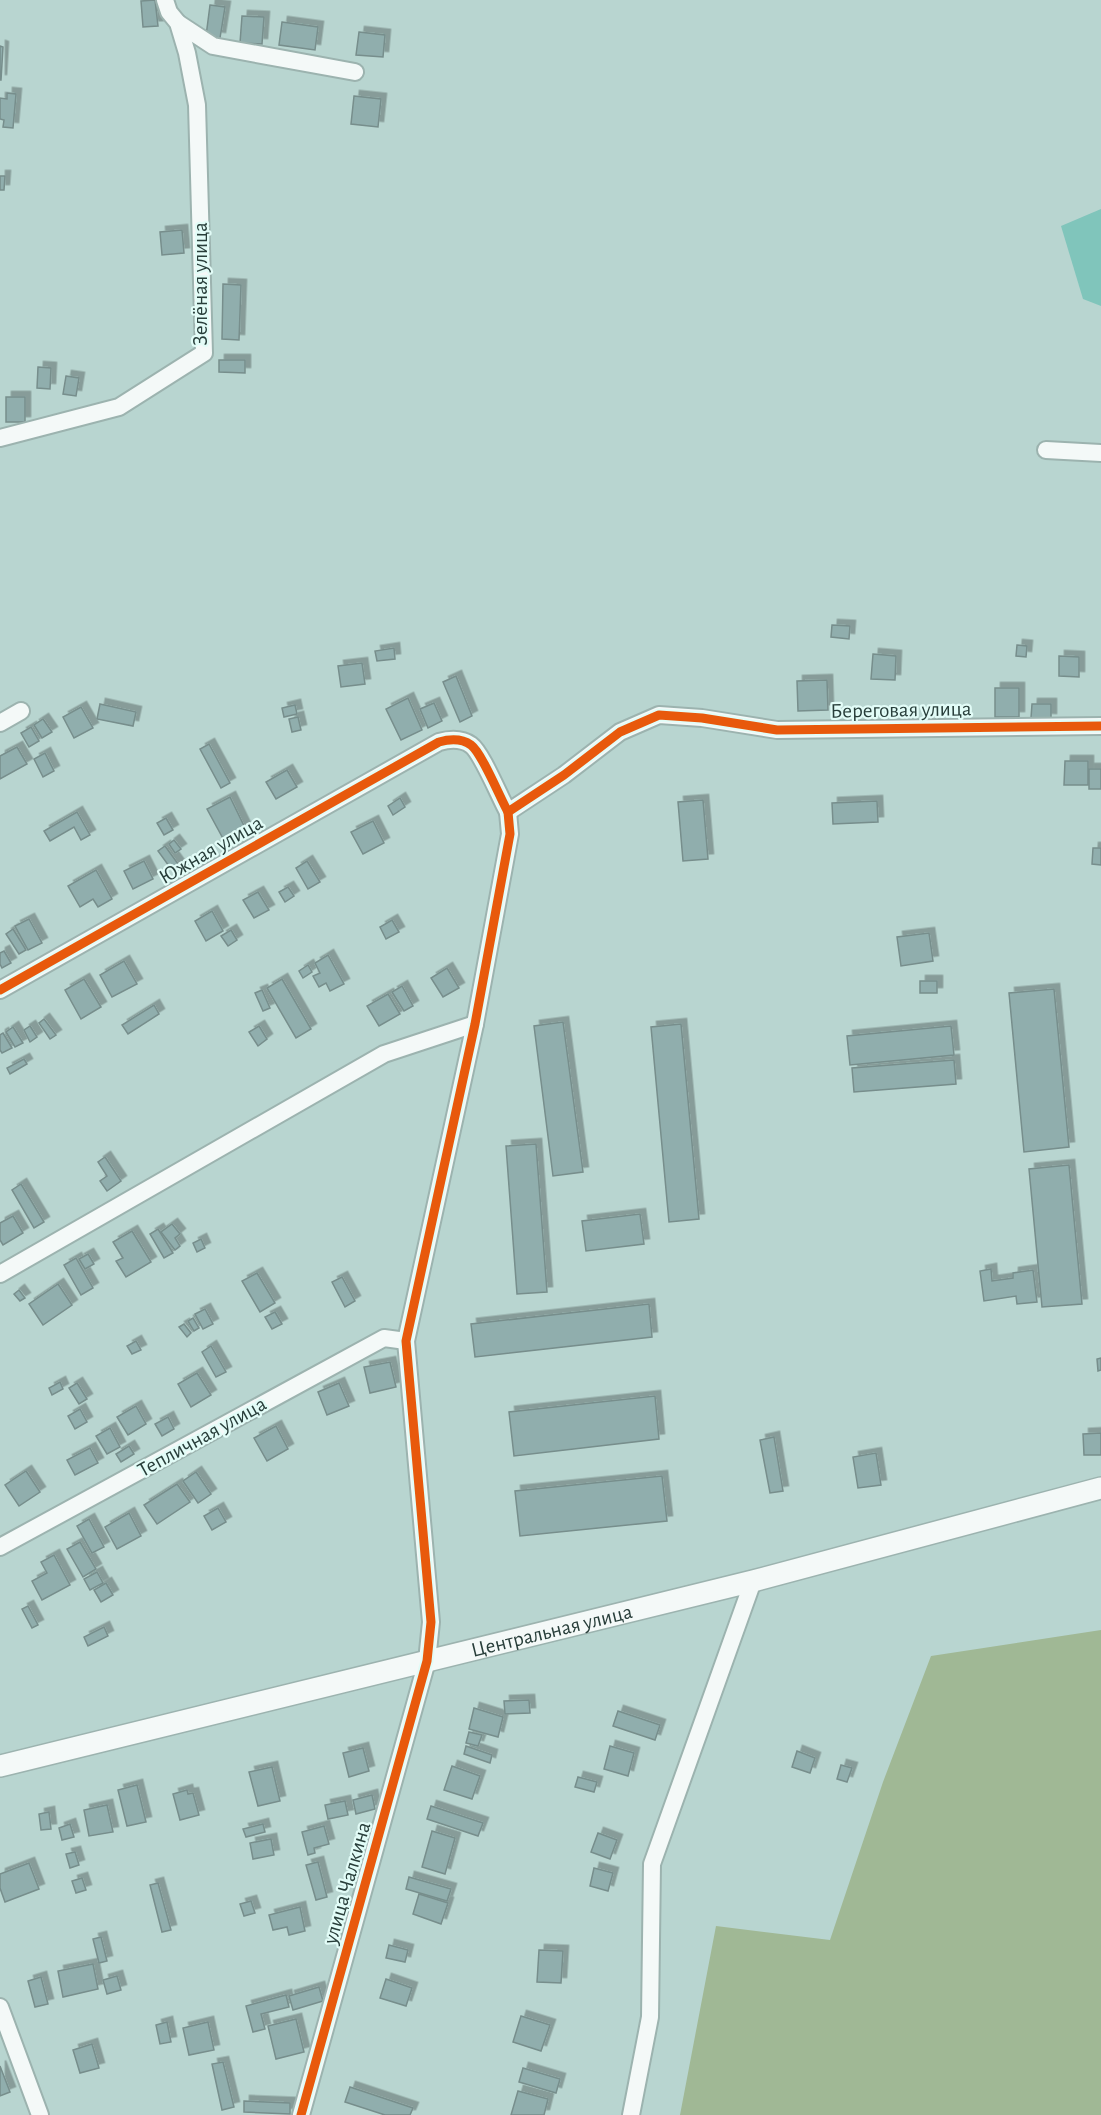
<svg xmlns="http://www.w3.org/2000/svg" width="1101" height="2115" font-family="'Alegreya Sans',sans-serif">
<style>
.forest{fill:#a0b895}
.water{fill:#80c5bb}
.building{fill:#90aead;stroke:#778e8c;stroke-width:1.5;filter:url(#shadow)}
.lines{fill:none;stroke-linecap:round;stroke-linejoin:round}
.minor-casing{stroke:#9cb3af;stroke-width:20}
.tertiary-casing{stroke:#9cb3af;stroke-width:24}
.minor{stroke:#f4f9f8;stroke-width:16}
.tertiary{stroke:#f4f9f8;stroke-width:21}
.cycleway-casing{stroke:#e2fcf7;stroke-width:13}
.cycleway{stroke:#e8590c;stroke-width:9}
.labels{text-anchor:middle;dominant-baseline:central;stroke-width:4.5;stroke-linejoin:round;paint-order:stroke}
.street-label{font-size:21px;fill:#283e3a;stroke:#e2fcf7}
</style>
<defs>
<filter id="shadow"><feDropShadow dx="5.5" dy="-5.5" stdDeviation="0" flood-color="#0004"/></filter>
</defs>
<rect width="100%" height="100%" fill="#b8d5d0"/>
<polygon class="forest" points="1101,1630 1101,2115 680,2115 716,1926 830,1940 883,1782 931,1656"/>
<polygon class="water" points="1101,209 1101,306 1083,299 1061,226"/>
<g class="building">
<polygon points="155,0 158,26 143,27 141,1"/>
<polygon points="210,5 225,7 220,38 206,36"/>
<polygon points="242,16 264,17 262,44 240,43"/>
<polygon points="282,22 318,27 315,50 279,45"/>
<polygon points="359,32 385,35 383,57 356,55"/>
<polygon points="0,46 3,47 1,80 0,80"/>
<polygon points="7,93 16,94 13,128 3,127 4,120 0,119 0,98 7,99"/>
<polygon points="354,96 381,99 378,127 351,124"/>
<polygon points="0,176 5,176 4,190 0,190"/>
<polygon points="182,230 184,253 162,255 160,232"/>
<polygon points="223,284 241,285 239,340 222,339"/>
<polygon points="219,360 245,360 245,373 219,372"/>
<polygon points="38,367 51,368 50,389 37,388"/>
<polygon points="66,376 79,378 76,396 63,394"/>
<rect x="6" y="397" width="19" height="25"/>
<polygon points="832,625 850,626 849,639 831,637"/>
<polygon points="1017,645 1027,646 1026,657 1016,656"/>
<polygon points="394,648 395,659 377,661 375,651"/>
<polygon points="873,654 896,656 895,680 871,679"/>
<polygon points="1059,656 1079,657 1079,677 1059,676"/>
<polygon points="362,663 365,684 341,687 338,666"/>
<polygon points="456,676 472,716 460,722 443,682"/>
<polygon points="827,680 828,710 798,711 797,681"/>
<rect x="995" y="688" width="24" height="29"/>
<polygon points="408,698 422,730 401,740 386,709"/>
<polygon points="434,703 442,721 428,728 420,709"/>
<polygon points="100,704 136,712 133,726 97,719"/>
<polygon points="1032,704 1051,704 1051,719 1031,718"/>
<polygon points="295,705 297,714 284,717 282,708"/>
<polygon points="81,707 93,728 74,738 63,717"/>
<polygon points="298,717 301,730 292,732 289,719"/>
<polygon points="43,719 52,732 42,738 34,725"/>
<polygon points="31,727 39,741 29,747 21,733"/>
<polygon points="209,744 230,783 221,788 200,749"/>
<polygon points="17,747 27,764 0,779 0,756"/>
<polygon points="45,753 54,771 43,777 34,759"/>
<polygon points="1065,761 1088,761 1088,785 1064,785"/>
<rect x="1089" y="769" width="12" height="20"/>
<polygon points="287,770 297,787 276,799 266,782"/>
<polygon points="230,797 247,832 226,844 207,809"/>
<polygon points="400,798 405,807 393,815 388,806"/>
<polygon points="703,800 708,859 683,861 678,802"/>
<polygon points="877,801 878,822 833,824 832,803"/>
<polygon points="77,812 90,835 81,840 74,827 50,841 44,831"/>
<polygon points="166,818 173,830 164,835 157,823"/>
<polygon points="373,821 384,843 363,854 351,832"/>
<polygon points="174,840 181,849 175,853 169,844"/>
<polygon points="165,846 181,868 174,873 158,851"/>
<polygon points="1093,848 1101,848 1101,865 1092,864"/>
<polygon points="144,861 153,879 133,889 124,871"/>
<polygon points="307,861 320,882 308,889 296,868"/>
<polygon points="96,870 112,899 98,907 93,899 80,907 68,886"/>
<polygon points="288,887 294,896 285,902 279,892"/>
<polygon points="258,892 269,910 254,918 243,900"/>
<polygon points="212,911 223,931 206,941 195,921"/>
<polygon points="29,919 42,943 28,950 15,926"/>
<polygon points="392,920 399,932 386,939 380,927"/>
<polygon points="13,929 26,950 19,954 6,934"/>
<polygon points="231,930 237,940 228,946 221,936"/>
<polygon points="929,933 933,961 901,966 897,937"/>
<polygon points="4,951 11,963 2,968 0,964 0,953"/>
<polygon points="328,955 344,984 330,991 326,983 319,987 313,976 320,973 315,963"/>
<polygon points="124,961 137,984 112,997 100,975"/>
<polygon points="308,965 312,972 303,978 299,971"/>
<polygon points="447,968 459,988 443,997 431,978"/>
<polygon points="84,979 101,1007 81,1019 65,990"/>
<polygon points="282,979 311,1029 296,1038 267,988"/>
<rect x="920" y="981" width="17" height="12"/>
<polygon points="402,986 413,1006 404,1011 392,992"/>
<polygon points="1054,989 1069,1147 1024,1152 1009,993"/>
<polygon points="262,990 270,1008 263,1011 255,993"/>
<polygon points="388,994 400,1014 379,1026 367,1006"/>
<polygon points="154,1005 159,1014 128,1034 122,1025"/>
<polygon points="44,1019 56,1035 50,1039 39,1023"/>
<polygon points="563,1022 583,1172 553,1176 534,1026"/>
<polygon points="681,1024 699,1219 669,1222 651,1027"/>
<polygon points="30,1026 37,1037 30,1042 24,1030"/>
<polygon points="259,1026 267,1039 258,1046 249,1032"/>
<polygon points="951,1026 954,1055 850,1065 847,1036"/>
<polygon points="13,1027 23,1043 15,1047 6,1032"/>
<polygon points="3,1033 12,1048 2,1053 0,1050 0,1035"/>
<polygon points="24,1059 27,1064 10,1074 7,1068"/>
<polygon points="954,1060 956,1084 854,1092 852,1068"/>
<polygon points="536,1144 547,1292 517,1294 506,1146"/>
<polygon points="105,1157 121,1181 107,1191 100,1181 107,1176 98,1162"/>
<polygon points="1069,1165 1082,1304 1042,1307 1029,1169"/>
<polygon points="21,1184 44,1222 34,1228 12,1190"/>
<polygon points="640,1214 644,1244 586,1251 582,1221"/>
<polygon points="13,1216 23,1233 3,1245 0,1240 0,1223"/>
<polygon points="172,1224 180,1234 175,1238 180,1246 175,1250 161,1232"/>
<polygon points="158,1229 173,1253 164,1258 150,1234"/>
<polygon points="132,1231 151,1262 126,1277 116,1261 123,1258 113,1242"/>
<polygon points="201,1239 205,1248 197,1252 193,1243"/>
<polygon points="88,1254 94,1264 85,1269 79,1259"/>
<polygon points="76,1258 93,1288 81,1295 64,1265"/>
<polygon points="991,1269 992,1281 1013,1278 1013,1273 1033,1270 1037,1302 1017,1304 1016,1296 984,1301 980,1271"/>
<polygon points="257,1273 275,1303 260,1312 242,1281"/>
<polygon points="342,1277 355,1301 345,1307 332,1282"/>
<polygon points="58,1284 72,1305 43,1325 29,1304"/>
<polygon points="19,1290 25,1298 20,1301 14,1294"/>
<polygon points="649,1304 652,1337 475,1357 471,1324"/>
<polygon points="205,1309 213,1324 203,1329 195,1314"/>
<polygon points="275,1312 282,1324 272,1329 265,1317"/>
<polygon points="193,1318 199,1328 194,1331 188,1321"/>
<polygon points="184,1324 191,1333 187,1337 179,1327"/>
<polygon points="136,1341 141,1350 132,1354 127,1346"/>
<polygon points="211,1346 226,1372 216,1377 202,1352"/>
<polygon points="1101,1358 1101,1370 1098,1371 1097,1359"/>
<polygon points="390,1362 396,1387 370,1393 364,1367"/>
<polygon points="197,1373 211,1395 191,1407 178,1384"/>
<polygon points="60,1382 63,1389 52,1395 49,1388"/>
<polygon points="77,1383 87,1399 79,1404 69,1388"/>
<polygon points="339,1383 349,1406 327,1415 318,1392"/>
<polygon points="655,1396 659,1439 514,1456 509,1412"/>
<polygon points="136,1406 146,1424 128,1435 117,1417"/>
<polygon points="80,1409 87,1422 75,1429 68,1416"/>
<polygon points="168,1417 174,1429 162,1436 155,1424"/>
<polygon points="276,1426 288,1449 267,1461 254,1438"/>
<polygon points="110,1428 120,1447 107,1454 96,1436"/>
<polygon points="1101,1433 1101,1455 1084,1455 1083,1434"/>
<polygon points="774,1437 783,1491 770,1493 760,1440"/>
<polygon points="129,1446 134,1454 121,1462 116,1454"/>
<polygon points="90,1448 98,1463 75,1475 67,1460"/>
<polygon points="876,1453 881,1485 858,1488 853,1457"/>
<polygon points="26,1471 40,1492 19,1506 5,1485"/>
<polygon points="196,1472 211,1494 198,1503 183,1481"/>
<polygon points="662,1476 667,1521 520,1536 515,1491"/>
<polygon points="177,1484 190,1502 157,1524 144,1505"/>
<polygon points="218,1508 226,1522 212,1530 204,1516"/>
<polygon points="129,1513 141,1536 117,1549 105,1527"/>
<polygon points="89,1519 104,1547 92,1553 77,1526"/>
<polygon points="80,1542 96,1569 83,1577 67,1549"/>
<polygon points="54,1555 70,1585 42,1600 32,1581 47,1573 41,1562"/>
<polygon points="97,1572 103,1583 90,1590 84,1579"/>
<polygon points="106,1583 113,1595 101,1602 94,1590"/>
<polygon points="28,1606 38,1625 32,1628 22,1609"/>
<polygon points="104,1627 108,1636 88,1646 84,1637"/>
<polygon points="529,1700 530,1713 505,1714 504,1701"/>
<polygon points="474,1708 503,1717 498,1737 469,1729"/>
<polygon points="618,1711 660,1725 655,1740 613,1726"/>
<polygon points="469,1732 482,1735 478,1746 466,1743"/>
<polygon points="466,1746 492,1755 490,1763 464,1754"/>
<polygon points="610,1746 634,1753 628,1776 604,1769"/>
<polygon points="363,1748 369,1771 349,1777 343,1753"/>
<polygon points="797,1751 815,1758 810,1773 792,1767"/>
<polygon points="841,1765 852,1768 847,1782 837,1779"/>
<polygon points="452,1766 480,1776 472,1799 444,1790"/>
<polygon points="272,1767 280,1801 258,1806 249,1772"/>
<polygon points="578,1777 597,1782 594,1792 575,1787"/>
<polygon points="137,1785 146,1822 127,1826 118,1790"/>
<polygon points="187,1790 188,1794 193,1793 199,1815 180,1820 173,1794"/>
<polygon points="372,1795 375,1809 356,1814 353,1800"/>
<polygon points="345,1801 348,1815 328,1819 325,1805"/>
<polygon points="107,1805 113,1832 89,1836 84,1810"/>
<polygon points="431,1806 483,1823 478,1836 427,1819"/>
<polygon points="49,1812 51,1829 41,1830 39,1814"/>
<polygon points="70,1824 74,1837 62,1840 59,1828"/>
<polygon points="263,1824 265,1832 246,1837 243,1829"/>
<polygon points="324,1826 329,1844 314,1848 315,1853 308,1855 302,1832"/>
<polygon points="432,1831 455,1838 445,1874 422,1867"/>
<polygon points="598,1833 617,1840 610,1859 591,1852"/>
<polygon points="271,1839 274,1855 253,1859 250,1843"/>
<polygon points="75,1852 79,1865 70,1868 66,1854"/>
<polygon points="318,1862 327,1897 316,1900 306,1865"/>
<polygon points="29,1863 39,1889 5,1902 0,1888 0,1874"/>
<polygon points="594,1868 613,1873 608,1891 590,1886"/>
<polygon points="409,1877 451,1889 447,1901 406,1889"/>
<polygon points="82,1878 86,1890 76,1893 72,1881"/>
<polygon points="158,1883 171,1930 162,1932 150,1885"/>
<polygon points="419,1894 448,1903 441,1924 413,1914"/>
<polygon points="251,1901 255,1913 244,1916 240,1904"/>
<polygon points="300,1907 305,1931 289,1935 287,1927 273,1930 269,1915"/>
<polygon points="101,1937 107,1961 99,1963 93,1939"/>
<polygon points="389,1945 408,1950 405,1962 386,1958"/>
<polygon points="539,1950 563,1951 561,1983 537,1982"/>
<polygon points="93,1964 98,1989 63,1997 58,1971"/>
<polygon points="117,1976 121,1990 107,1994 103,1980"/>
<polygon points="41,1977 48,2004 35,2007 28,1981"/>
<polygon points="386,1979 412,1988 406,2006 380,1998"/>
<polygon points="319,1987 323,2001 293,2010 289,1996"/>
<polygon points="286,1995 289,2007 261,2014 265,2029 253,2032 246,2006"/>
<polygon points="521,2016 550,2025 541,2051 513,2042"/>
<polygon points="296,2019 304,2052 276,2059 268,2026"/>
<polygon points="167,2022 171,2042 160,2044 156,2025"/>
<polygon points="208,2022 214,2050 189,2055 183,2028"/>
<polygon points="92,2044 99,2068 80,2073 73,2050"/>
<polygon points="223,2062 234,2107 222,2110 212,2064"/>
<polygon points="0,2066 10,2092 0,2096"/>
<polygon points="523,2068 560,2079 556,2093 519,2082"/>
<polygon points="350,2087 413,2108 410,2115 385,2115 345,2102"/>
<polygon points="518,2091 548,2099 544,2115 511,2115"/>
<polygon points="244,2101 290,2103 290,2114 244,2112"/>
</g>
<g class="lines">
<g class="minor-casing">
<g id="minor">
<polyline points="178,23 213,46 355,72"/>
<polyline points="0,438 119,407 204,353 197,105 187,53 178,23 169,12 165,0"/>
<polyline points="1046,450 1101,453"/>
<polyline points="0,723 21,711"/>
<path d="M0,990L439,742C450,739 461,738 471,745C482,753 500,798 508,812L564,775L620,732L659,715L702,718L777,730L1101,726"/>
<polyline points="0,1274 384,1054 475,1024"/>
<polyline points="0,1547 384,1338 406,1341"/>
<polyline points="0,2007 40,2115"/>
<polyline points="301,2115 427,1661 431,1622 406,1341 475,1024 510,834 508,812"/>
<polyline points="631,2115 650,2017 652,1864 753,1581"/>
</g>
</g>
<g class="tertiary-casing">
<g id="tertiary">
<path id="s1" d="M0,1766L753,1581L1101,1488"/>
</g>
</g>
<use href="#minor" class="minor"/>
<use href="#tertiary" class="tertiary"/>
<g class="cycleway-casing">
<g id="cycleway">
<path d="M0,990L439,742C450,739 461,738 471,745C482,753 500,798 508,812L564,775L620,732L659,715L702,718L777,730L1101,726"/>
<polyline points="301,2115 427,1661 431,1622 406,1341 475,1024 510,834 508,812"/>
</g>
</g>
<use href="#cycleway" class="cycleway"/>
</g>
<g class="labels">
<g class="street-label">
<text transform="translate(200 284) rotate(-90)">Зелёная улица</text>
<text transform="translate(901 710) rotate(-1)">Береговая улица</text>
<text transform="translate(211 850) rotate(-30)">Южная улица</text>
<text transform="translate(202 1437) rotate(-29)">Тепличная улица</text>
<text stroke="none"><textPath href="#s1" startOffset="568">Центральная улица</textPath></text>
<text transform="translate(347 1883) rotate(-74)">улица Чалкина</text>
</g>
</g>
</svg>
